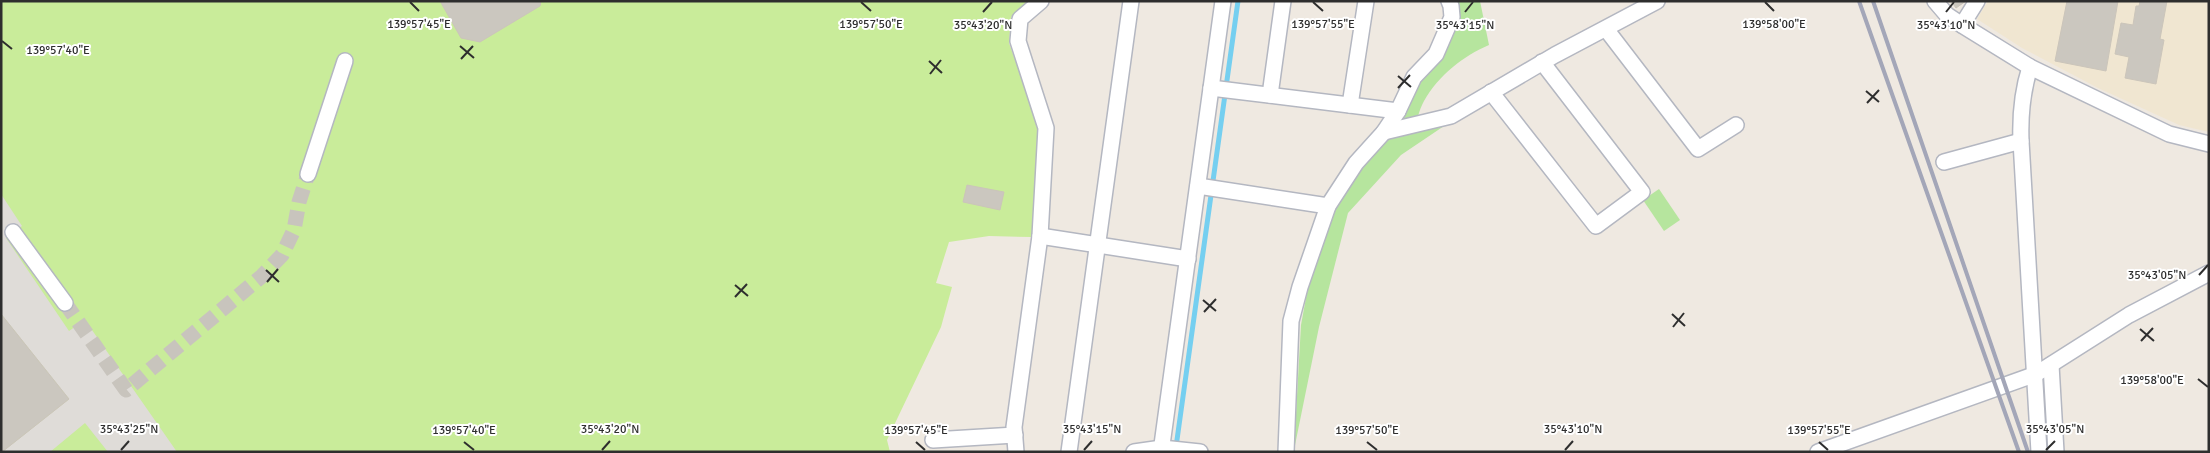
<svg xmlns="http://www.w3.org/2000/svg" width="2210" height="453" font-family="Signika,sans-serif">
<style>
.education{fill:#f0e6d1}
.green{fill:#b6e59e}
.pitch{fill:#c9ec9a}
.plaza{fill:#dfdcd8}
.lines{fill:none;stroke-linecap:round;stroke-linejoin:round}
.stream{stroke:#75cff0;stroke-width:5}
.building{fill:#cbc7bf;stroke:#cbc5ba}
.minor-tunnel{stroke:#c8c4bd;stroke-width:15;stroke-dasharray:15 8;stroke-linecap:butt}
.minor-casing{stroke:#b4b7c1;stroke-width:18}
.minor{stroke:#fff;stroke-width:15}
.rail{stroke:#a3a6b8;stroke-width:4}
.ticks{fill:none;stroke:#2e2e2e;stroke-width:2}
.ticks-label{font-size:12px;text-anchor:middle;fill:#2e2e2e;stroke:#fff;stroke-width:4;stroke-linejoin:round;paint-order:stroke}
</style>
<rect width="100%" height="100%" fill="#efe9e1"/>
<polygon class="education" points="1988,1 2209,1 2209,132 2179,125 2098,88 2022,48 1977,19"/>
<g class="green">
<path d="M1459,1H1480L1489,45C1463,56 1439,75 1424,101C1419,110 1417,121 1413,131L1447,124L1401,155L1348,213L1319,327L1294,450L1301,325L1308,287L1338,202L1402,114L1423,79L1444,57L1457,20Z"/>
<polygon points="1659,189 1680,220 1664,231 1643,200"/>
</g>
<polygon class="pitch" points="1,1 1029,1 1011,17 1009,43 1040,129 1032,237 989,236 949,242 936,283 952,287 941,327 887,440 890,452 1,452"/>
<polygon class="plaza" points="1,194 22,226 6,238 69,331 85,320 177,452 108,452 85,423 50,452 2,452 69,399 1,314"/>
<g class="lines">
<polyline class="stream" points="1176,447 1238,1"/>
</g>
<g class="building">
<polygon points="440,1 541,1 540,6 480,42 461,38"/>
<polygon points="1951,1 1966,1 1956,8"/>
<polygon points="2067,1 2118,1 2106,71 2055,61"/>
<polygon points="2140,1 2167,1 2160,39 2164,40 2156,84 2125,78 2129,57 2115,54 2121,23 2133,25 2136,6 2139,6"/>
<polygon points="967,185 1004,192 1000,210 963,202"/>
<polygon points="1,314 69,399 2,452 1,452"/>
</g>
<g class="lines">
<polyline class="minor-tunnel" points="65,303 126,390 262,276 282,255 294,230 299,202 308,174"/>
<g class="minor-casing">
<g id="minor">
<polyline points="1935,1 1947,15 1962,25 2030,67 2169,134 2209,144"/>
<polyline points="1962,25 1977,1"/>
<polyline points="1606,29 1698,149 1736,125"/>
<path d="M2030,67C2022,92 2020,115 2021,141L2039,452"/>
<polyline points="1211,88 1398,111"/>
<polyline points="1491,92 1596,226 1642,192 1542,62"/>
<polyline points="1270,95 1283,1"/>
<polyline points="1350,105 1366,1"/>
<polyline points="1384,132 1451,116 1555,55 1657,1"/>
<polyline points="1944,162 2021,141"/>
<polyline points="308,174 345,61"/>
<polyline points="1198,186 1328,206"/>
<polyline points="13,232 65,303"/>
<polyline points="1040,236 1188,259"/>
<polyline points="2051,365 2056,452"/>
<polyline points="933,440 1015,435"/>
<polyline points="1016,452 1014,427 1040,236 1046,128 1018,41 1020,19 1041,1"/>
<polyline points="1069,452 1131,1"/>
<polyline points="1134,452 1162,448 1200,452"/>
<polyline points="1161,452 1223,1"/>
<polyline points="1286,452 1291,321 1300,287 1328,206 1356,163 1384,132 1398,111 1414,77 1436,54 1452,17 1451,6 1449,1"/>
<polyline points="1818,452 2036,374 2129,315 2209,273"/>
</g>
</g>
<use href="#minor" class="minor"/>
<g class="rail">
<polyline points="1859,1 2019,452"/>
<polyline points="1873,1 2028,452"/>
</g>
</g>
<path class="ticks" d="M410,2L419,11M861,2L871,11M1313,2L1323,11M1765,2L1774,11M983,12L992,2M1465,12L1473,2M1946,12L1954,2M2,41L12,49M460,46L474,58M461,59L473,46M929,61L942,73M930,74L941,60M1398,76L1411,87M1398,88L1410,75M1866,91L1879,102M1867,103L1879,90M266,270L279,282M2199,275L2208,265M267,282L278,269M735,285L748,296M735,297L747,284M1203,300L1216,311M1204,312L1216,299M1672,314L1685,326M1673,327L1684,313M2140,329L2154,341M2141,341L2153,328M2198,379L2208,387M464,442L474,450M916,442L925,450M1367,442L1377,450M1819,442L1828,450M121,450L129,441M602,450L610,441M1084,450L1092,441M1565,450L1573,441M2046,450L2055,441"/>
<g class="ticks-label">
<text x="419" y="28">139°57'45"E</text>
<text x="871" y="28">139°57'50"E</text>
<text x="1323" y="28">139°57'55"E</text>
<text x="1774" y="28">139°58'00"E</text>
<text x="983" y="29">35°43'20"N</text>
<text x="1465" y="29">35°43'15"N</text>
<text x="1946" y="29">35°43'10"N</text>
<text x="58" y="54">139°57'40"E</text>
<text x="2157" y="279">35°43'05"N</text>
<text x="2152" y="384">139°58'00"E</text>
<text x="129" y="433">35°43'25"N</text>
<text x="610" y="433">35°43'20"N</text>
<text x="1092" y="433">35°43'15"N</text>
<text x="1573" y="433">35°43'10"N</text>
<text x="2055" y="433">35°43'05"N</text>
<text x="464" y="434">139°57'40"E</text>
<text x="916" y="434">139°57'45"E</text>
<text x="1367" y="434">139°57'50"E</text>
<text x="1819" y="434">139°57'55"E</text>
</g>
<rect width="2210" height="453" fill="none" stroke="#2e2e2e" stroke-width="5"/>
</svg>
